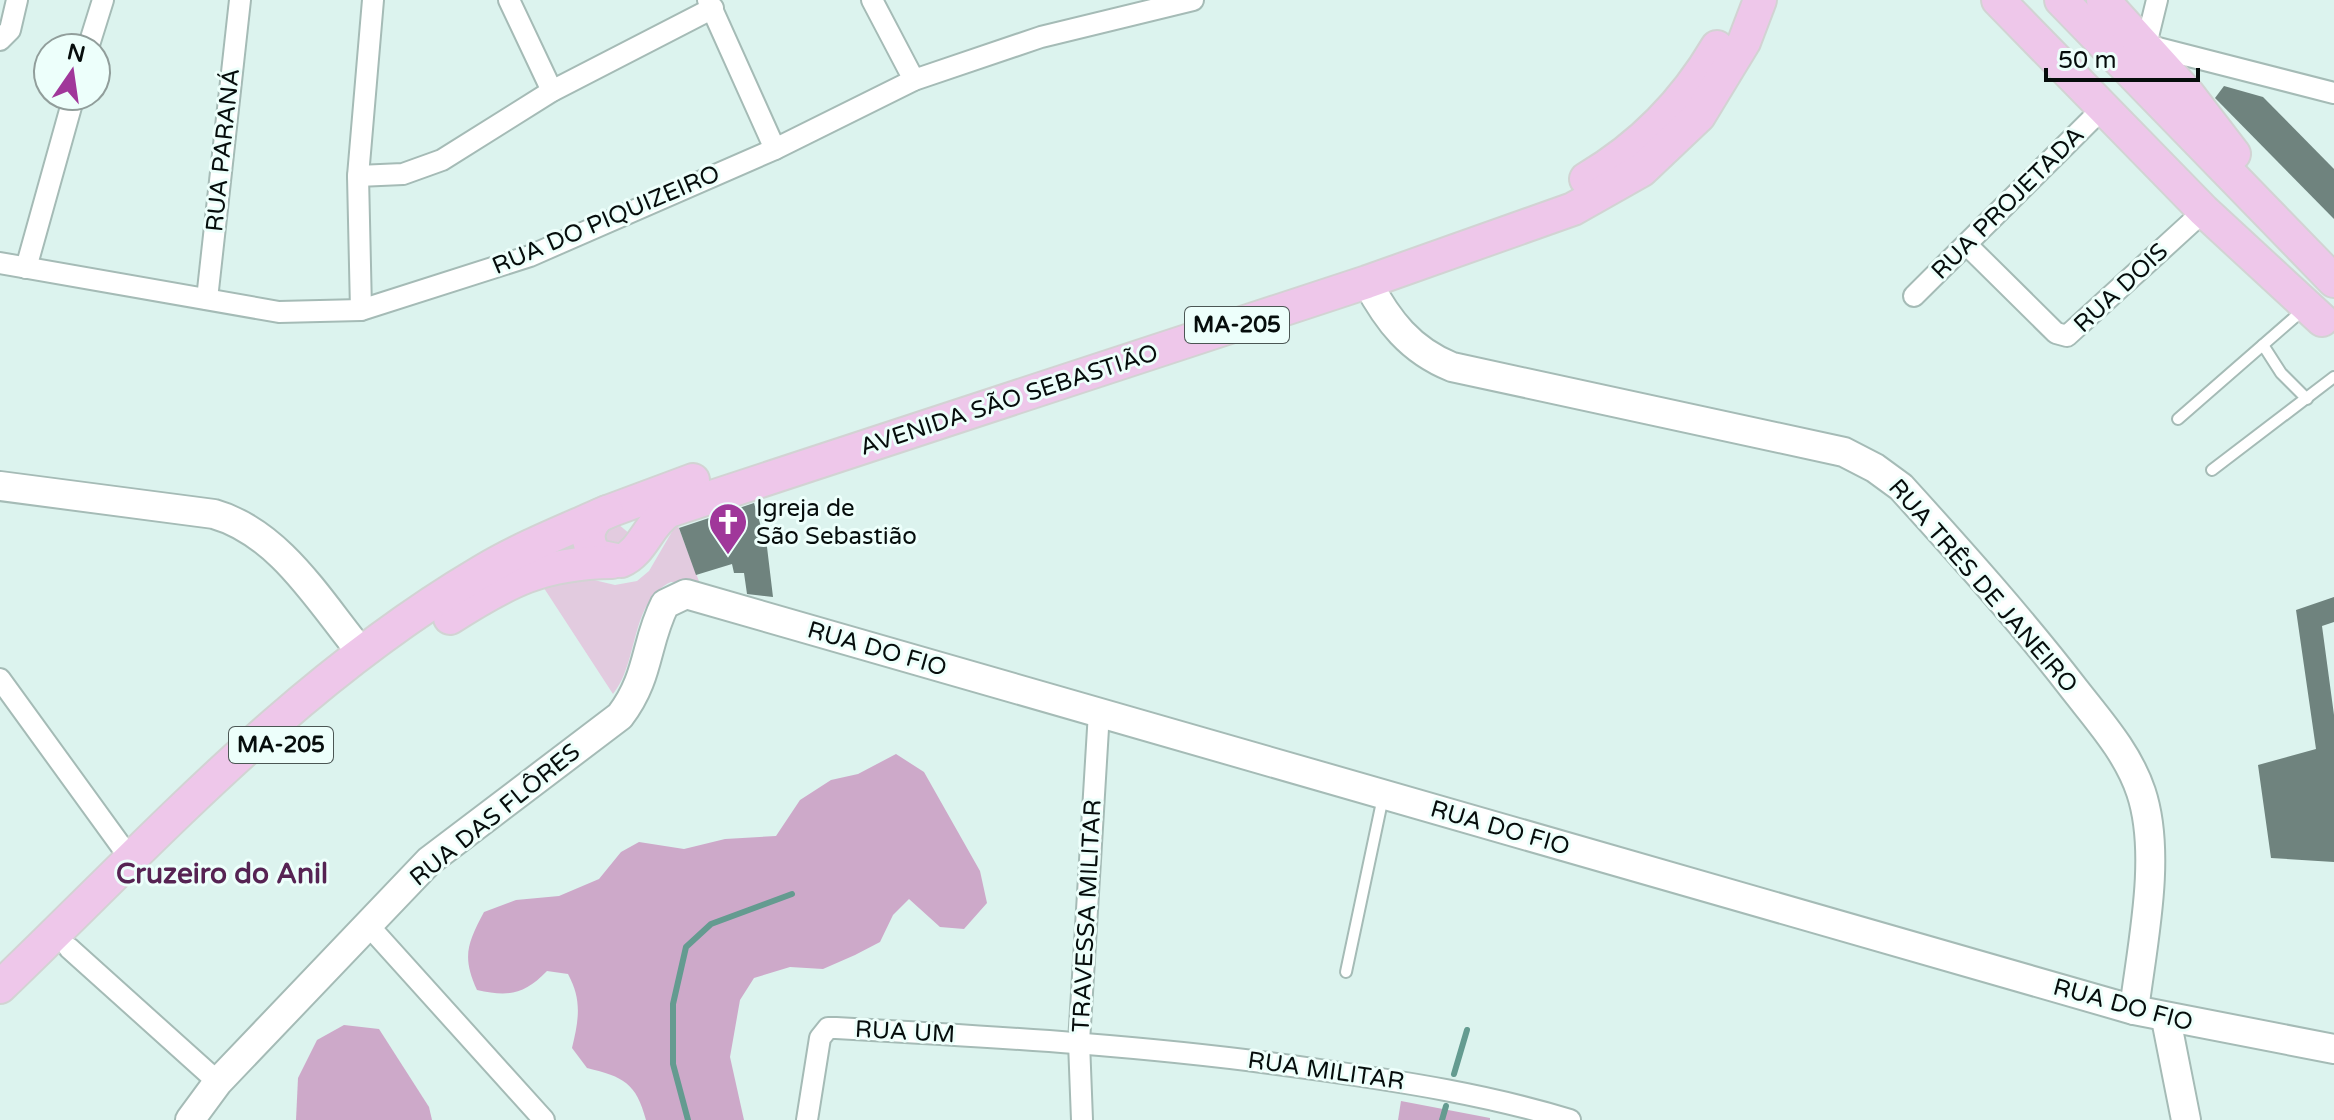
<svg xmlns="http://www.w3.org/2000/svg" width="2334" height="1120" font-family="'Varela Round',sans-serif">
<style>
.green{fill:#e2cbdf}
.forest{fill:#cda9c9}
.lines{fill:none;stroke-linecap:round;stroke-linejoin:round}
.stream{stroke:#649b90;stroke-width:6}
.building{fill:#6f837e}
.lane-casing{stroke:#a5bbb6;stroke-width:14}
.street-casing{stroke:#a5bbb6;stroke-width:24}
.secondary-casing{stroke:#a5bbb6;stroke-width:32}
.primary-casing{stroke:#d2d3d3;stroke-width:36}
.lane{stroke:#fff;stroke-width:10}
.street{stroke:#fff;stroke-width:20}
.secondary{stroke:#fff;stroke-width:28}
.primary{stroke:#eec7ea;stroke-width:32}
.labels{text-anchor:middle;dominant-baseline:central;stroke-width:6;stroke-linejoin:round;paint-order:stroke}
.shield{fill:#edfffb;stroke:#4b5654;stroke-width:2}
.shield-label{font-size:22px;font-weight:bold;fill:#060d0c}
.street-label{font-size:24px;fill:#060d0c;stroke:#edfffb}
.poi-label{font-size:24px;fill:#060d0c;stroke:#edfffb;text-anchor:start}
.quarter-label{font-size:28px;font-weight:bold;fill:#562353;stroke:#edfffb}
</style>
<rect width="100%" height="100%" fill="#dcf3ee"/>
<g class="green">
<path d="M677,523L700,584L671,582C630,600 639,663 613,694L540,582L573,575L615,585L637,581L649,571Z"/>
<polygon points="618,524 630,534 609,554 602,532"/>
</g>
<g class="forest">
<path d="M896,754L924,772L980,871L987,903L964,929L940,927L909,899L893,915L880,942L855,955L823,969L790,967L754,978L740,1000L730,1057L744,1120H646C636,1083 624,1077 587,1068L572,1048C579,1019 582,1000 568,974L547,971C524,995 508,997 477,990C462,957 467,944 484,912L516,900L559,896L599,879L621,852L639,842L684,849L725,839L776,836L800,800L831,780L858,774Z"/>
<polygon points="344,1025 379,1029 429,1107 432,1120 296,1120 298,1078 317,1040"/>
<polygon points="1401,1101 1490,1118 1490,1120 1398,1120"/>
</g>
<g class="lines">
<g class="stream">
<polyline points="1454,1074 1467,1030"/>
<polyline points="688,1120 673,1064 673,1004 686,947 711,924 792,894"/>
<polyline points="1442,1120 1446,1106"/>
</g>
</g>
<g class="building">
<polygon points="2224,86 2263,97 2334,169 2334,219 2215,98"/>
<polygon points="754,503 767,547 773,597 747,594 744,573 734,573 732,564 696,575 679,528"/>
<polygon points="2334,597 2334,622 2322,626 2334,715 2334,862 2271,858 2258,765 2316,749 2296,610"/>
</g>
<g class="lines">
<g class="lane-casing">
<g id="lane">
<polyline points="2263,345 2281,373 2307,399"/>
<polyline points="2178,419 2303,310"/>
<polyline points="2212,470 2334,377"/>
<polyline points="1346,972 1383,797"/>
</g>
</g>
<g class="street-casing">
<g id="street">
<polyline points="509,0 552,91"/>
<polyline points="708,0 775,149"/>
<polyline points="872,0 914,80"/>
<polyline points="2157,0 2146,45 2334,93"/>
<polyline points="0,40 10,30 17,0"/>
<polyline points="88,48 103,0"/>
<polyline points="358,176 403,174 442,160 552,91 713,8"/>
<polyline points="1967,245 2056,333 2067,336 2204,211"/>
<polyline points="0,263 279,312 361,310 530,256 775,149 914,80 1041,37 1193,0"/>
<polyline points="26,268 74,96"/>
<polyline points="1914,296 2102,109"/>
<polyline points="207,299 240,0"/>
<polyline points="361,310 358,176 373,0"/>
<polyline points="0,679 129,857"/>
<polyline points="368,925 544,1120"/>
<polyline points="69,948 218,1082"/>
<path d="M807,1120L820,1038L828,1028H836C999,1037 1158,1046 1320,1070C1405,1082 1488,1095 1570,1120"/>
<polyline points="1082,1120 1079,1042 1099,712"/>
</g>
</g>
<g class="secondary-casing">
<g id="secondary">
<path d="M1367,282C1388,321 1410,350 1452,367L1844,452L1875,468L1901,487C1961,553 2021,620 2075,690C2100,722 2128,753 2141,792C2162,855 2142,945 2134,1010"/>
<path d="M0,486L214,514C280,533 319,601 361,652"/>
<polyline points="2166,1019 2186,1120"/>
<path d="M190,1120L218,1082L429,861L620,716C650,677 645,643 665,604L686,594L2134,1010L2334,1049"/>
</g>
</g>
<g class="primary-casing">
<g id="primary">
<polyline points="1998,0 2204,211 2322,320"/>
<polyline points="2061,0 2334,281"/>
<polyline points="2103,0 2188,94 2234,154"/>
<path d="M1586,179C1642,146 1684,103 1717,47"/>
<polyline points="607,512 693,480"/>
<path d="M600,515C586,527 585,542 597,556L621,561C643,552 648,524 669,511L1367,282L1573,209L1642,170L1699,116L1744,42L1760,0"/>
<path d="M450,618C508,581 542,563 612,562"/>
<path d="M0,987C153,840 296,681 481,572C521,548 564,531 607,512"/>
</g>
</g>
<use href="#lane" class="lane"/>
<use href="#street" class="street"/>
<use href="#secondary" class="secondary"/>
<use href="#primary" class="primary"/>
</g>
<defs>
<g id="church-pin" transform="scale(2)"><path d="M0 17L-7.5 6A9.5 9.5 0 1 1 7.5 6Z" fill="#a0379a" stroke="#edfffb"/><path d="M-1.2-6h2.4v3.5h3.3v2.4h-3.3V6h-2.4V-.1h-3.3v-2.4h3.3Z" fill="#fff"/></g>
</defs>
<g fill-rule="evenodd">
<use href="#church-pin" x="728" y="522"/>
</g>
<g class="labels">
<g class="shield">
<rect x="1185" y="307" width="104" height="36" rx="6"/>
<rect x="229" y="727" width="104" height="36" rx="6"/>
</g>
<g class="shield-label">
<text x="1237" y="325">MA-205</text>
<text x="281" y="745">MA-205</text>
</g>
<g class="street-label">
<text transform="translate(223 150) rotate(-84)">RUA PARANÁ</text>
<text transform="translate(2008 203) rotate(-45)">RUA PROJETADA</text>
<text transform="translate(606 220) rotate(-23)">RUA DO PIQUIZEIRO</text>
<text transform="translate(2121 288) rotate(-43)">RUA DOIS</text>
<text transform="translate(1009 400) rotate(-18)">AVENIDA SÃO SEBASTIÃO</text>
<text transform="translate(1983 586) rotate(49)">RUA TRÊS DE JANEIRO</text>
<text transform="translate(877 649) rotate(16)">RUA DO FIO</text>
<text transform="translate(495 815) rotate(-39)">RUA DAS FLÔRES</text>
<text transform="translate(1500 828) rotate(16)">RUA DO FIO</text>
<text transform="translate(1087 916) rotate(-87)">TRAVESSA MILITAR</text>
<text transform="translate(2123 1005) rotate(15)">RUA DO FIO</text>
<text transform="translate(905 1032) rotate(3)">RUA UM</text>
<text transform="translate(1326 1071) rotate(8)">RUA MILITAR</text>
</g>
<g class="poi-label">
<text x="756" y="508">Igreja de<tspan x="756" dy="28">São Sebastião</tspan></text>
</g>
<g class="quarter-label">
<text x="222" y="874">Cruzeiro do Anil</text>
</g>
</g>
<g transform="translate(72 72) rotate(13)"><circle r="38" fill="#edfffb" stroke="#919e9b" stroke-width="2"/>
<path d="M0-6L14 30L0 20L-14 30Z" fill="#a0379a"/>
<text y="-12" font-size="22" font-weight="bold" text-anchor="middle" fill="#060d0c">N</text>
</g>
<path d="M2046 68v12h152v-12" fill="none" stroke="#060d0c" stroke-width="4"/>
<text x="2058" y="68" font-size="24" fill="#060d0c" stroke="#edfffb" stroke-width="6" paint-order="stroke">50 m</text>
</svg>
